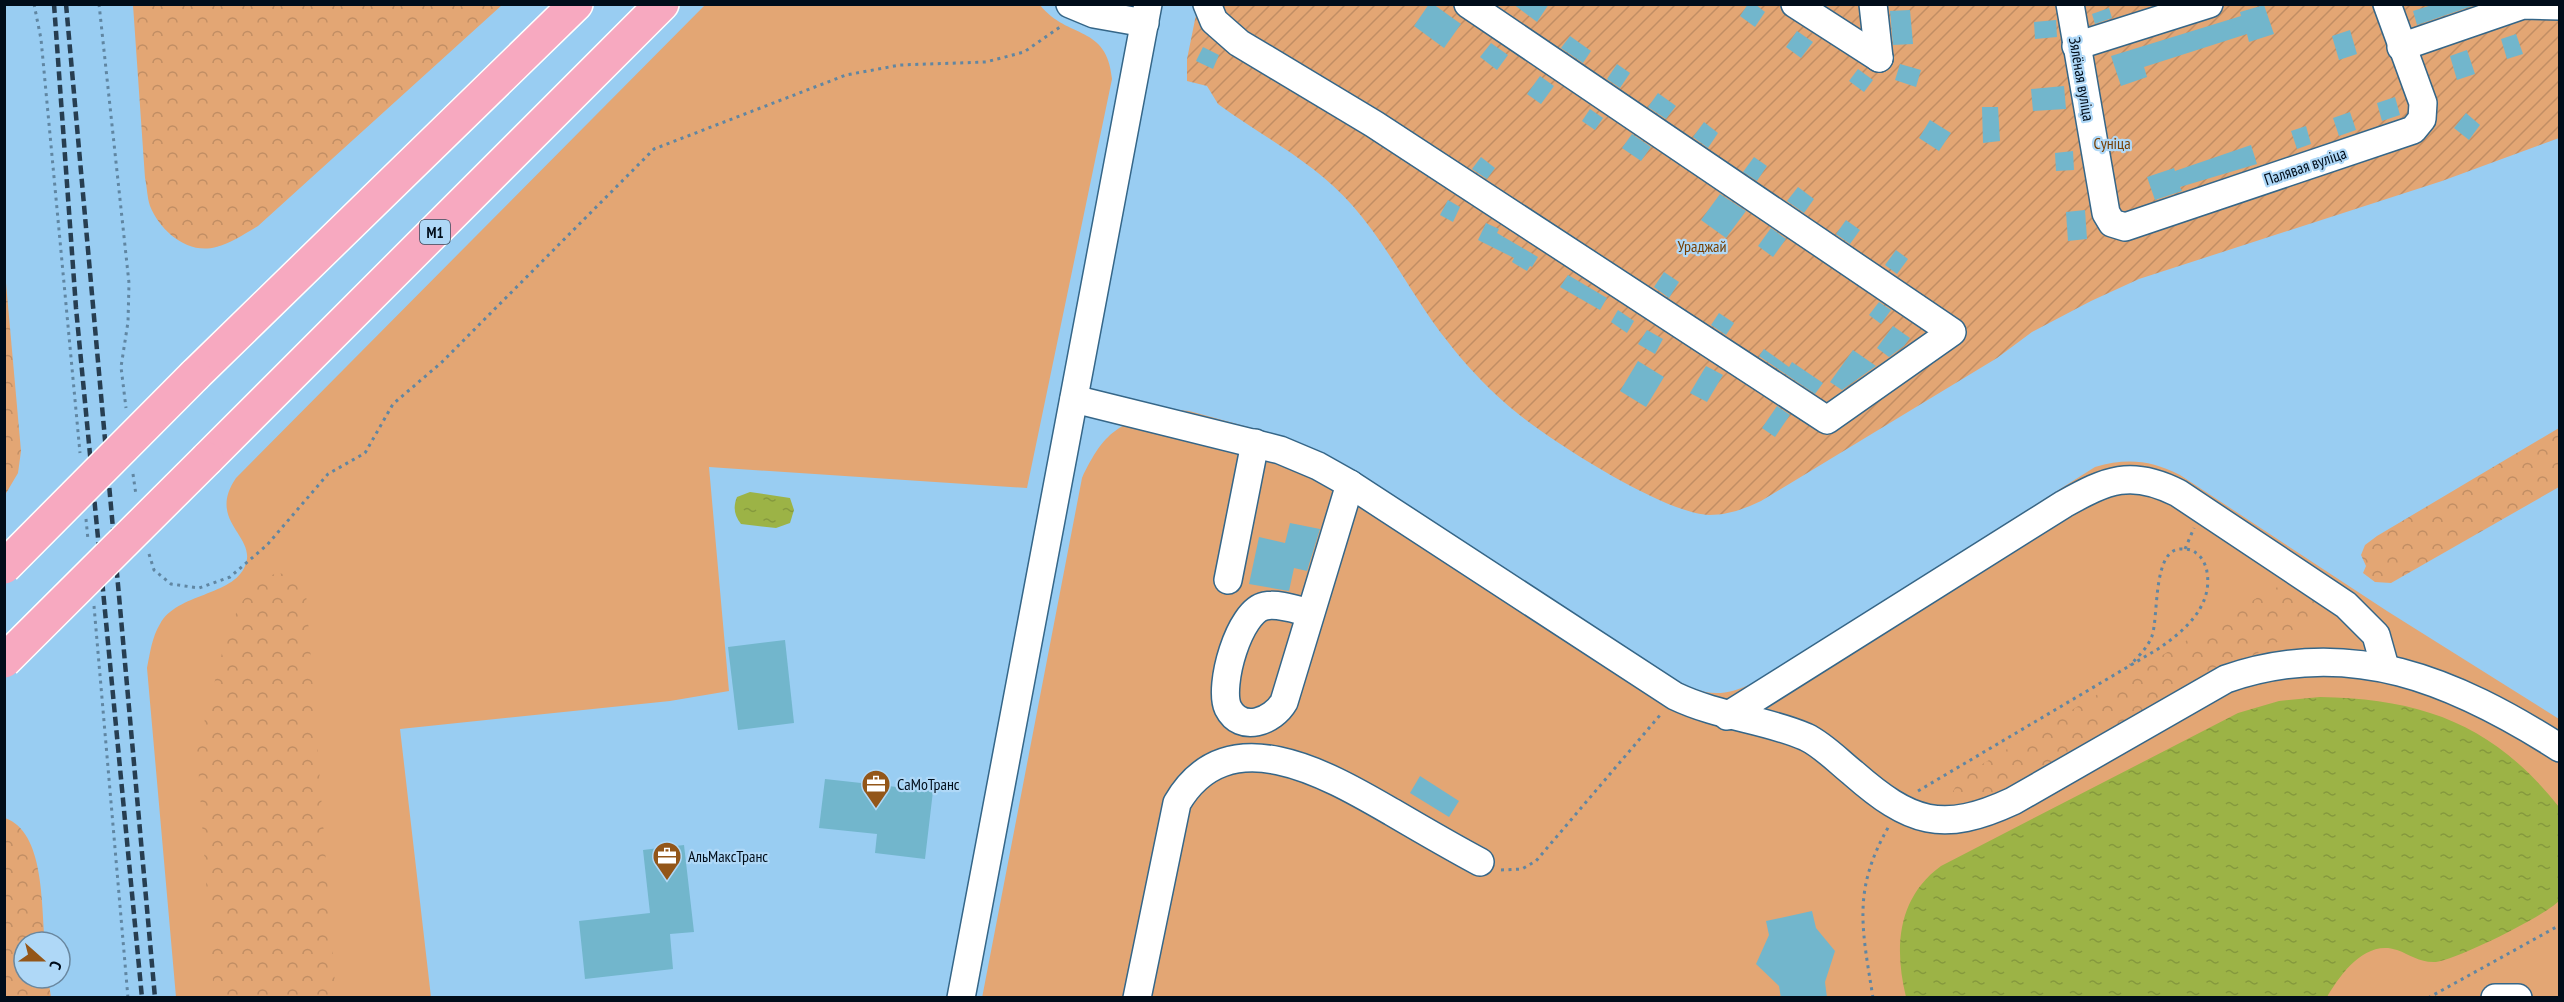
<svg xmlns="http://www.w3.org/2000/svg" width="2564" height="1002" font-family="'PT Sans Narrow',sans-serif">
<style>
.grass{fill:#e3a674}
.forest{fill:url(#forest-crowns)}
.garden{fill:url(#garden-furrows)}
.water{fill:url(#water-ripples)}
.building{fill:#72b6cc}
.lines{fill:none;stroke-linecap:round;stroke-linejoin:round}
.minor-casing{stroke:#356688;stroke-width:30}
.highway-casing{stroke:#fff;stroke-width:36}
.path{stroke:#6086a2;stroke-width:3;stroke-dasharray:3 4.5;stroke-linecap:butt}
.minor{stroke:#fff;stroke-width:27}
.highway{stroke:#f7a9c0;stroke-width:33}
.rail{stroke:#273e51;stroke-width:4.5;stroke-dasharray:9 4.5;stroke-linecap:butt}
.highway-bridge-casing{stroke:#fff;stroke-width:36;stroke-linecap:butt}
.highway-bridge{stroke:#f7a9c0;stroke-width:33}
.labels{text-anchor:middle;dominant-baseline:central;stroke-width:4.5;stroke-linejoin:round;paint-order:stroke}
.shield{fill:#afd8f7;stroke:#344a5c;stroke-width:1.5}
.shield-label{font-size:15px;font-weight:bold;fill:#000d1a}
.street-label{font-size:16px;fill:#000d1a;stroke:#afd8f7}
.park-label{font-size:16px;fill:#753e00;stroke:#afd8f7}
.poi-label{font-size:16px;fill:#000d1a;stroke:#afd8f7;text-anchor:start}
</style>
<defs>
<pattern id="forest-crowns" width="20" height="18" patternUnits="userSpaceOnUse" patternTransform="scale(1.5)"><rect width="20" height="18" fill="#e3a674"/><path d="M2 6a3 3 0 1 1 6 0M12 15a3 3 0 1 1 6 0" fill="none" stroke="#c18e64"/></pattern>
<pattern id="garden-furrows" width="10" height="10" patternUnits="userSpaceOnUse" patternTransform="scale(1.5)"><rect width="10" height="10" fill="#e3a674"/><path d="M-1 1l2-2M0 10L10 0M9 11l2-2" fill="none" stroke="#c18e64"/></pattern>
<pattern id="water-ripples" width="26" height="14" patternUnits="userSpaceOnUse" patternTransform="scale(1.5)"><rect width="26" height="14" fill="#9cb346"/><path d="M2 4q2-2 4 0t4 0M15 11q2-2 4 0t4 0" fill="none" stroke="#85993d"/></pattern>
</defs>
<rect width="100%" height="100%" fill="#99cdf2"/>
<g class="grass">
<path d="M705,5H1040C1068,40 1107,24 1112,79L1027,488L709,467L729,691L670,701L400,729L431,997H176L147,668C150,653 152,637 160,624C177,593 233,596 245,566C258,536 206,522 236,478Z"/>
<path d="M1168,409L1189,411L1274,434L1339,462L1665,674C1699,693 1716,701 1753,683L2095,467C2127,458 2150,460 2180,475L2387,611L2559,719V997L982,998L1082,478C1105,430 1118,424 1168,409Z"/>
</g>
<g class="forest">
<path d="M133,5V4L502,5L258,226C244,234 231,243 216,247C188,255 160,231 150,206C147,197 147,186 145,178Z"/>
<polygon points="5,272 21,451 18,473 5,495"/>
<polygon points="2559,428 2559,487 2391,583 2375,582 2363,573 2366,566 2361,555 2365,545 2377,536"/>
<path d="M277,573C292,575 299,579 306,593L336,997H214L197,750L228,630L241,603L252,589L264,578Z"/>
<polygon points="2291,582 2317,600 2317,610 2304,627 2014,789 1963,806 1954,803 1951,795 1961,777 2270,590"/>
<path d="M5,818C45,832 41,905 45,942H24V978H48L51,997H5Z"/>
</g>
<path class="garden" d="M1198,5H2559V138L2442,181L2139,279L2091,301L2032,332L1997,358L1761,501C1744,509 1728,515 1709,515C1662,513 1540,435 1504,402C1484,384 1465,364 1448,342C1413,298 1389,247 1352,205C1314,162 1263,137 1218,104L1207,86L1187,81V59Z"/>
<g class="water">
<path d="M750,492L790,498L794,510L790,523L776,528L741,524C734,515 733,507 737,497Z"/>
<path d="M2320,697C2424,699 2494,725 2559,807V901C2543,917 2458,959 2436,962C2420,963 2411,955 2397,950C2365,939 2340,975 2327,997H1906C1894,948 1897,898 1941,866L2238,713L2279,701Z"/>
</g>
<g class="building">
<polygon points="1429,4 1433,4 1461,24 1444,48 1414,26"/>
<polygon points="1513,4 1549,4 1537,22"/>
<polygon points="1748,4 1755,4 1765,12 1755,27 1740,16"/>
<polygon points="2435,4 2474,4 2475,5 2417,25 2413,11"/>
<polygon points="2264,5 2274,34 2249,42 2247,34 2144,67 2147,77 2121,86 2111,56 2241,16 2240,12"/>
<polygon points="2109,8 2112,18 2095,24 2092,14"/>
<polygon points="1910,10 1913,44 1893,45 1890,11"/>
<polygon points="2056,20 2057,37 2035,39 2034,22"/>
<polygon points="2350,30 2357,54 2339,60 2332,36"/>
<polygon points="1797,31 1813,42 1801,58 1786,47"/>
<polygon points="2516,34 2523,54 2507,59 2501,39"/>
<polygon points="1570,36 1591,51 1583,63 1561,48"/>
<polygon points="1491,43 1508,55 1497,70 1480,57"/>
<polygon points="1203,47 1219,55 1213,69 1196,61"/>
<polygon points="2467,50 2475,74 2457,80 2450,56"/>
<polygon points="1617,64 1630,73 1620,88 1607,79"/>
<polygon points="1900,64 1921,70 1916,87 1895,80"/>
<polygon points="1858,69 1873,80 1864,92 1849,81"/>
<polygon points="1540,76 1554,86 1541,104 1527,94"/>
<polygon points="2064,86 2066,109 2033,111 2031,89"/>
<polygon points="1658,93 1676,106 1666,119 1648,107"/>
<polygon points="2395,97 2400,115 2382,121 2377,103"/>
<polygon points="1982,107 1998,107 2000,141 1983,143"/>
<polygon points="1590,109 1603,118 1595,130 1582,121"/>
<polygon points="2350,112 2356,130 2339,136 2333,118"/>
<polygon points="2466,113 2480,125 2469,140 2454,128"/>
<polygon points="1930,120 1951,133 1939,151 1919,138"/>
<polygon points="1704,122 1718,133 1708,148 1693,137"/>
<polygon points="2306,126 2311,144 2297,149 2291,131"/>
<polygon points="1632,134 1651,147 1641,161 1622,148"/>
<polygon points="2251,145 2257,164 2180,187 2182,191 2155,200 2147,177 2174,168 2175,171"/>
<polygon points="2073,151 2074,170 2056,171 2055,153"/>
<polygon points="1481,157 1495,168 1487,179 1472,169"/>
<polygon points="1754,157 1767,166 1757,181 1743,172"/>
<polygon points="1798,187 1814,199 1804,213 1787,201"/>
<polygon points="1720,194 1746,211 1726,238 1701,220"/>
<polygon points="1448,200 1460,207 1453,222 1440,215"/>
<polygon points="2085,210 2087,239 2068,241 2066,212"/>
<polygon points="1846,220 1860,230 1850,244 1836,234"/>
<polygon points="1486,223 1499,229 1497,233 1538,257 1532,267 1530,266 1527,271 1512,262 1514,258 1478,240"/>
<polygon points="1771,228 1786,239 1773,257 1758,246"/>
<polygon points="1896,250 1908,259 1897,274 1885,265"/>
<polygon points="1664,272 1679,282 1669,298 1654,287"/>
<polygon points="1568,275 1607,298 1600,310 1560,287"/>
<polygon points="1879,302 1891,310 1881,324 1869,315"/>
<polygon points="1618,310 1634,321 1627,333 1611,322"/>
<polygon points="1719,313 1734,323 1726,335 1711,325"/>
<polygon points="1893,326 1910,338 1904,346 1889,357 1877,348"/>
<polygon points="1647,330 1663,339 1655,354 1638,344"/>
<polygon points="1764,349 1789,367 1792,362 1823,383 1815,394 1759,356"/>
<polygon points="1853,350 1876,366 1842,390 1830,382"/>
<polygon points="1638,361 1664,377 1646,407 1620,391"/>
<polygon points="1706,366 1723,375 1707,402 1690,393"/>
<polygon points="1777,406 1790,415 1775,437 1762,428"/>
<polygon points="1290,523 1320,529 1307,571 1294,568 1289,591 1249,584 1259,537 1285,543"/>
<polygon points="785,640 794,723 738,730 728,647"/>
<polygon points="1420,776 1459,801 1449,817 1410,793"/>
<polygon points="825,779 933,791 925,859 875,853 877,834 819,828"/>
<polygon points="684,845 694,932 670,934 673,969 585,979 579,921 650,913 643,850"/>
<polygon points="1812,911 1816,928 1835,951 1825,982 1827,998 1781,998 1779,986 1756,964 1769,935 1766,921"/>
</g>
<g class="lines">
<g class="minor-casing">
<g id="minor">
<polyline points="1070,4 1094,14 1145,23"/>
<polyline points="1207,4 1214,21 1239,43 1374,124 1827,420 1952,332 1468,4"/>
<polyline points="1795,4 1879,58"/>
<polyline points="1873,4 1879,58"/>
<polyline points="2070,4 2106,213 2112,223 2125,227 2413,130 2422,119 2423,103 2387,4"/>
<polyline points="2076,46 2209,4"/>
<polyline points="2401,47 2523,5 2560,6"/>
<path d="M1074,399L1280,450L1318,466L1350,484L1675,696C1719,717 1765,719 1806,737C1823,745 1838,761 1853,773C1910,823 1942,834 2013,801L2226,679C2350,636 2455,681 2560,748"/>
<polyline points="1228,580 1255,443"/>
<path d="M1310,613C1297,610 1279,603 1265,606C1239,611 1218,686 1228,708C1241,734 1273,721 1284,702L1350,484"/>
<path d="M1727,716L2064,504C2107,480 2131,469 2178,493L2346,605L2376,635L2385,667"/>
<polyline points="961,998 1148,4"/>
<path d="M1137,998L1177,803C1228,716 1328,775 1392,812C1421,829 1450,846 1480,862"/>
<polyline points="2495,998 2518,998"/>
</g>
</g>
<g class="highway-casing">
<g id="highway">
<polyline points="195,375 576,4"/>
<polyline points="207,459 662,4"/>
</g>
</g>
<g class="path">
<polyline points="34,4 41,39 80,453"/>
<polyline points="99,4 129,283 128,322 121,367 126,408"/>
<polyline points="133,474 136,495"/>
<polyline points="86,519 88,540"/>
<polyline points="2185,549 2194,528"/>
<polyline points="149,554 154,570 171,584 199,588 230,577 267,545 328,474 365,453 393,404 442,362 654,149 846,75 900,65 986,62 1024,52 1063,25"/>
<polyline points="94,606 128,998"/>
<path d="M1918,791L2158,649C2183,632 2213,607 2207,572C2206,565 2202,557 2196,553C2193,550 2188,549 2183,549C2152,546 2159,616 2152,636C2148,647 2138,657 2130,665"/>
<polyline points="1501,870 1522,869 1536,861 1661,714"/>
<path d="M1873,998C1862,928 1852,890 1889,826"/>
<polyline points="2428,998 2560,925"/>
</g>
<use href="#minor" class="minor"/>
<use href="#highway" class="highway"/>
<g class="rail">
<polyline points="54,4 76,308 142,998"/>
<polyline points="66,4 155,998"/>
</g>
<g class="highway-bridge-casing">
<g id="highway-bridge">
<polyline points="4,567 195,375"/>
<polyline points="4,661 207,459"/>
</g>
</g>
<use href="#highway-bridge" class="highway-bridge"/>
</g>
<defs>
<g id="office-pin" transform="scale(1.5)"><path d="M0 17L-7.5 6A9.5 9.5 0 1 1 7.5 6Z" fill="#935619" stroke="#afd8f7"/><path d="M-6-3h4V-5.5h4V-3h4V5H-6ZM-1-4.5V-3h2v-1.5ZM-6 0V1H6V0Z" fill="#fff"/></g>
</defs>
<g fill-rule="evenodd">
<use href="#office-pin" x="876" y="784"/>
<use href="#office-pin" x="667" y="856"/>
</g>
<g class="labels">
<rect class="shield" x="420" y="220" width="30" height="24" rx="4.5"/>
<g class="shield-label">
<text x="435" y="232">М1</text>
</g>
<g class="street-label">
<text transform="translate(2082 79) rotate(80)">Зялёная вуліца</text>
<text transform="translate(2305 166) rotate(-19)">Палявая вуліца</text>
</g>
<g class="park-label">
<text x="2112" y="143">Суніца</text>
<text x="1702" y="246">Ураджай</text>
</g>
<g class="poi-label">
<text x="897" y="784">СаМоТранс</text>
<text x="688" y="856">АльМаксТранс</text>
</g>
</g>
<rect width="2564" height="1002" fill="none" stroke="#000d1a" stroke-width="12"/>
<g transform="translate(42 960) rotate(111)"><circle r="28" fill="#afd8f7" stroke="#69879f" stroke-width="1.5"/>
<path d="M0-4.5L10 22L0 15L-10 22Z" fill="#935619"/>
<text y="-9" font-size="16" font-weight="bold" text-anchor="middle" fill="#000d1a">С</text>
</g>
</svg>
